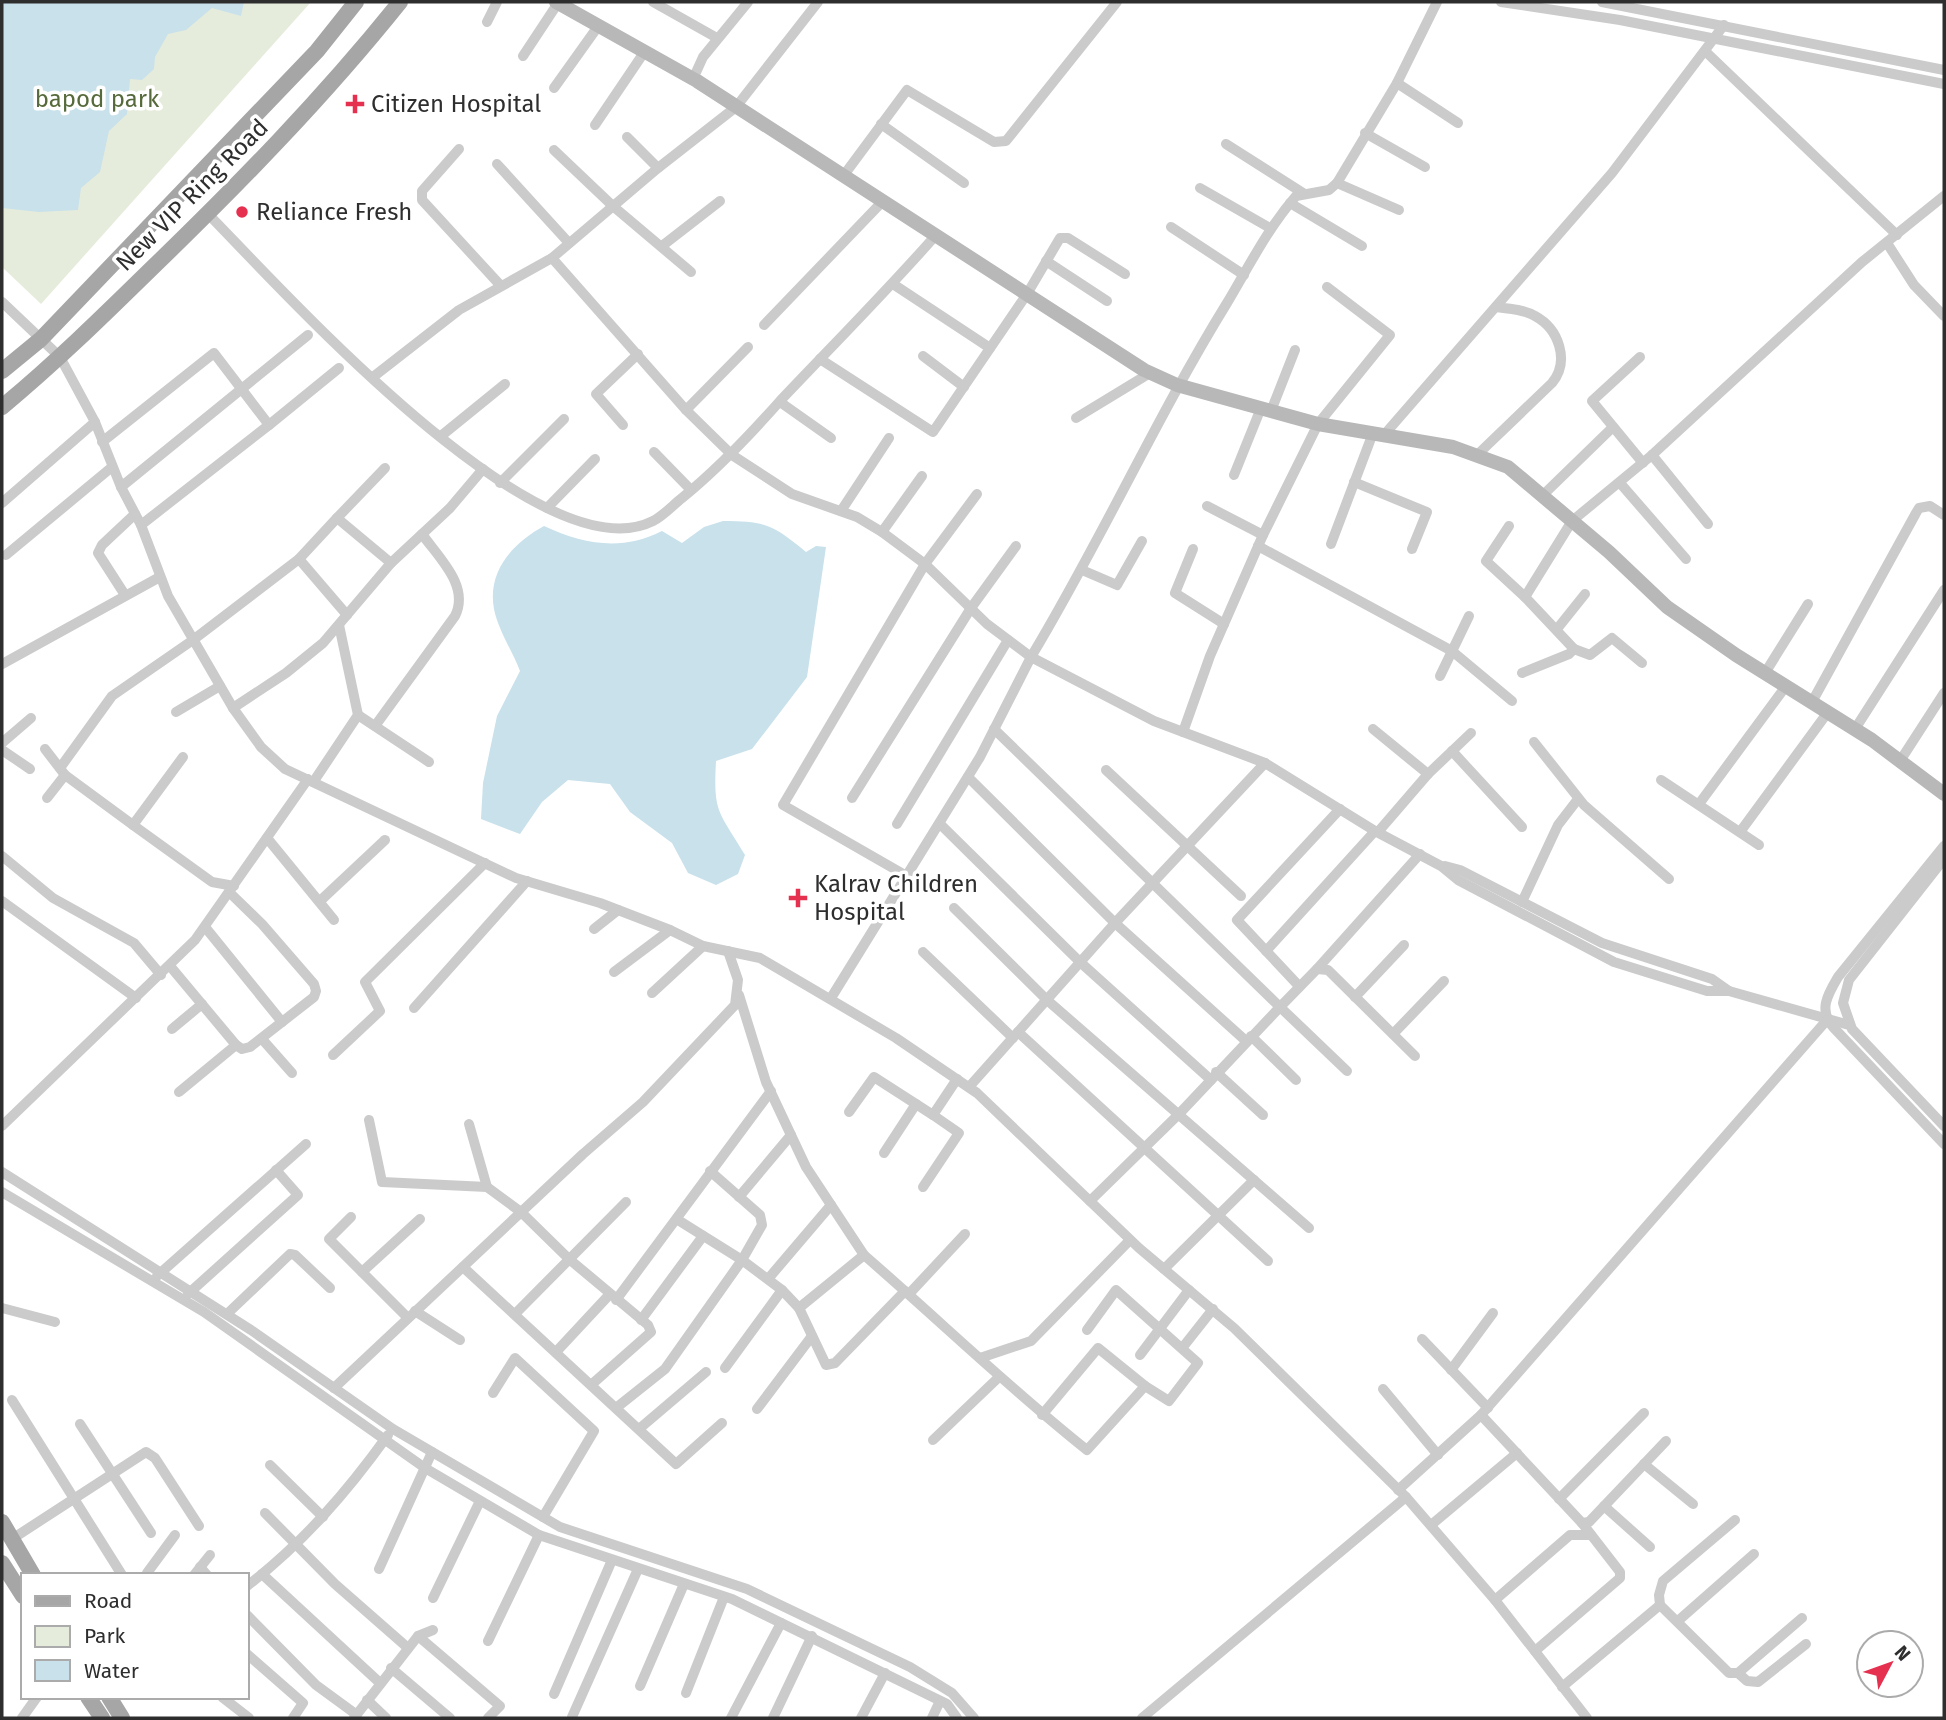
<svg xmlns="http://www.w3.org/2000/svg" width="1946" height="1720" font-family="'Fira Sans',sans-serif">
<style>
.green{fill:#e6ecdc}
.water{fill:#c8e1eb}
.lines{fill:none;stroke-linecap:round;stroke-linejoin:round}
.street{stroke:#cbcbcb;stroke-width:10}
.secondary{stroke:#b8b8b8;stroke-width:14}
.primary{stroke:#a6a6a6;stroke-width:16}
.poi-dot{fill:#e5304f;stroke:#fff;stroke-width:2.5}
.labels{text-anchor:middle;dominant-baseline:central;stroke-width:7;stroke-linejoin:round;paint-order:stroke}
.park-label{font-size:24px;fill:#566a3b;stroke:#fff}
.poi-label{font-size:24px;fill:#2e2e2e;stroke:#fff;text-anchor:start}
.street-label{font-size:24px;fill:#2e2e2e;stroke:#fff}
</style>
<rect width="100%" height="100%" fill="#fff"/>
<polygon class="green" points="2,2 311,2 41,304 2,267"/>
<g class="water">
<polygon points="2,2 244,2 241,16 212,8 186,30 168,34 155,57 154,69 142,80 130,79 127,114 109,131 100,172 81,188 78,210 39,212 2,208"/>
<path d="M723,521C766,521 773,525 806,552L816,546L826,547L807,677L752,749L716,761C713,814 719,811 745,855L738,874L716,885L688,873L672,843L630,812L610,784L568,780L542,802L520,834L481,819L483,783L497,716L520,671C513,652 498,630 494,609C487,571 513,543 544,526C584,545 623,551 662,531L682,543L704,527Z"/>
</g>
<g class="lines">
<g class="street">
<polyline points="653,2 717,38"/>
<path d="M818,2L736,107L658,168L552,258L686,410L732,455L792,494L857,517L882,532L925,564L987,624L1031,657C1101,541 1156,418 1227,303C1249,266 1268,228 1296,196L1329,190L1337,183L1397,83L1437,2"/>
<polyline points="1501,2 1620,20 1944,84"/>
<polyline points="1602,2 1944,70"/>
<polyline points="487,22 497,2"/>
<polyline points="1705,51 1897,235"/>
<polyline points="523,56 558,3"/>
<polyline points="693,79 703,57 748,2"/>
<polyline points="1397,83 1458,123"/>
<polyline points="554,88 599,25"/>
<polyline points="881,124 964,183"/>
<polyline points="595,125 645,51"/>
<polyline points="1365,133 1425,167"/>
<polyline points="627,137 658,168"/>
<polyline points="1226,144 1303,193"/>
<polyline points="459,149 422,191 422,200 501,286"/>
<polyline points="554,150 614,207 691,272"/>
<polyline points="497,164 569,243"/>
<polyline points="844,175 907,90 994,142 1006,141 1117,2"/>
<polyline points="1337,183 1399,210"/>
<polyline points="1200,188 1270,228"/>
<polyline points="1290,203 1362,246"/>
<path d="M208,214C283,290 540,578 653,521C663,516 673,505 682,498C719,468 749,436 780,401C832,346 886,292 936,235"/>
<polyline points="1171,227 1244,275"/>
<polyline points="1887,243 1914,285 1944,316"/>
<polyline points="662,246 720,201"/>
<polyline points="1046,261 1107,301"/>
<polyline points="893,284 990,348"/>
<polyline points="2,302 60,357 95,422 121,487 141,525 168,596 233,708 261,747 285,769 516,878 600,903 670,930 703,946 760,958 896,1038 977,1093 1139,1248 1234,1328 1406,1497 1495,1600 1587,1718"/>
<polyline points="764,325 883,201"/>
<polyline points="923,356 964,387"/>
<polyline points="1640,357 1592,401 1643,463"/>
<polyline points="820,359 933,432 1027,294 1060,238 1068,238 1125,274"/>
<polyline points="373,377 459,310 552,258"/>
<polyline points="780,402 831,438"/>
<polyline points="686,410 748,347"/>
<polyline points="1271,411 1295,350"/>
<polyline points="1076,418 1150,373"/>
<polyline points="269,425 339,368"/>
<polyline points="623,425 596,394 638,354"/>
<polyline points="1384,435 1612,173 1724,25"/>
<polyline points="441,436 505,384"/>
<polyline points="102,442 214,353 269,425 141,525"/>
<polyline points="654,452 691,490"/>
<polyline points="1652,455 1708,524"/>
<path d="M1476,456L1552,383C1570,361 1559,329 1535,316C1524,309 1508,309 1496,307"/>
<polyline points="1234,475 1261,408"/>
<polyline points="1354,482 1427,512 1412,549"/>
<polyline points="500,483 564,419"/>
<polyline points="1620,483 1686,559"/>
<polyline points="121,487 308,335"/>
<polyline points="1542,496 1613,427"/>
<polyline points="2,503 95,422"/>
<polyline points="1207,506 1263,535"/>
<polyline points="547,508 595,459"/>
<polyline points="841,511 889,438"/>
<polyline points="337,518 385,468"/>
<polyline points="1509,526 1486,561 1525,597"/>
<polyline points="882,532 922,476"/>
<polyline points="1331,544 1373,433"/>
<polyline points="1258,546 1452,651 1512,701"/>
<polyline points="1193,549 1175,593 1224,624"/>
<polyline points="6,555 112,467"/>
<polyline points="1082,570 1117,585 1142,541"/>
<polyline points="125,595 98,553 102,545 135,514"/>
<polyline points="347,615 299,559 337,518 391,563"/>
<polyline points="1557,629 1585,594"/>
<polyline points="1574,649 1590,655 1612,638 1642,663"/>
<polyline points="2,664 158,578"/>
<polyline points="1522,673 1569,654 1574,649 1525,597 1572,521 1652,455 1862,262 1944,196"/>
<polyline points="1765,673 1808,604"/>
<polyline points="1440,676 1469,616"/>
<polyline points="1812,702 1916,513 1919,508 1930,506 1944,515"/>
<polyline points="233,708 286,673 323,643 391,563 450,508 483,469"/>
<polyline points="176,712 220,686"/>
<polyline points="358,715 429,762"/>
<path d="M375,726L455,616C470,586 439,558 422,534"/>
<polyline points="994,729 1280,1007 1179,1114 1090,1201"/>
<polyline points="1373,729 1428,774"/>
<polyline points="1855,729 1944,590"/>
<polyline points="1183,732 1210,656 1263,535 1318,424 1390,335 1327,287"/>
<polyline points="1534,742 1584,805 1669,879"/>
<polyline points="2,743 31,718"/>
<polyline points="45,749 65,775 133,825 212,882 234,886"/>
<polyline points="2,750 30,769"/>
<polyline points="1452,751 1522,827"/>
<polyline points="1900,761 1944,693"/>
<polyline points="60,768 112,696 193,640 299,559"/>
<polyline points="1106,770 1241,896"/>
<polyline points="968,777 1115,923 1246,1041"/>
<polyline points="1661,780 1759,845"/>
<polyline points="314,781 358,715 339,625"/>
<polyline points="47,798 65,775"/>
<polyline points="852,798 971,608 1016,546"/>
<polyline points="1699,804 1786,686"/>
<polyline points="897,824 1008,640"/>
<polyline points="940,824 1080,962 1211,1080"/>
<polyline points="133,825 183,757"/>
<polyline points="1378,832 1428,774 1471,733"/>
<polyline points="1740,832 1828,712"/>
<polyline points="267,838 334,920"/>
<path d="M1944,846L1838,977C1828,994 1818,1010 1833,1027L1944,1144"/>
<polyline points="2,856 53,898 134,943 161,975"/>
<polyline points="1944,859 1849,980 1843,1003 1852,1029 1944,1126"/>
<polyline points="1445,866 1460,870 1602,943 1712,979 1729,991 1849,1025"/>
<polyline points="905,875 783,805 925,564 977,494"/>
<polyline points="229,892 262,924 314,984 316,991 314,997 250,1047 242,1049 236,1045"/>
<polyline points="2,901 136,998"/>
<polyline points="320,901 385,840"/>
<polyline points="1522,902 1558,825 1578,799"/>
<polyline points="954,908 1047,1000 1309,1228"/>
<polyline points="205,927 282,1022"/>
<polyline points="594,929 618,910"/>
<polyline points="1266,951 1375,831"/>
<polyline points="923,952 1013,1038"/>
<polyline points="170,966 236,1045 179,1092"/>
<polyline points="1317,969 1420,854"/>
<polyline points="614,972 670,930"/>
<polyline points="1298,985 1237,920 1340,809"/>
<polyline points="652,993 703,946"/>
<polyline points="1355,997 1404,945"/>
<polyline points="831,998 980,757 1031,657 1154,721 1265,763 1375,831 1441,866 1458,880 1614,962 1707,991 1729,991"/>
<polyline points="414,1008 527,881"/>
<polyline points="172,1029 202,1004"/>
<polyline points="1018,1032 1268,1261"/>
<polyline points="1393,1034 1444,981"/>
<polyline points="1251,1036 1296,1080"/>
<polyline points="262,1039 292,1073"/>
<polyline points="333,1055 380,1011 365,982 485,863"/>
<polyline points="1347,1071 1280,1007 1317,969 1328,970 1415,1056"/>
<polyline points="1216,1072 1263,1115"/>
<polyline points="969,1087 1115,923 1265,763"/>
<polyline points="849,1112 874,1077 933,1115 957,1079"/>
<polyline points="369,1120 382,1182 487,1187 521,1212 569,1259 648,1325 651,1332 591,1385"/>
<polyline points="469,1124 487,1187"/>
<polyline points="2,1126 195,940 308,779"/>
<polyline points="884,1153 916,1104"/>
<polyline points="2,1172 251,1330 393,1429 560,1527 747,1589 910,1667 952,1693 974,1718"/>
<polyline points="923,1187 959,1133 933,1115"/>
<polyline points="2,1192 204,1312 425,1468 539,1535 732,1599 947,1704 957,1718"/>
<polyline points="739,1197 791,1135"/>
<polyline points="351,1217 329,1239 408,1318"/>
<polyline points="678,1220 742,1260 782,1290 799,1308 864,1255 806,1167 766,1082 739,995"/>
<path d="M864,1255C939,1320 1010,1389 1087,1450L1145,1386L1169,1401L1198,1363L1116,1290L1087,1330"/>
<polyline points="463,1267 676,1464 722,1423"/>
<polyline points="1164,1269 1254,1180"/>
<polyline points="362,1272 420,1219"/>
<polyline points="157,1276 306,1144"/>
<polyline points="768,1279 831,1205"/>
<polyline points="188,1294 298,1195 276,1170"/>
<polyline points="909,1294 965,1234"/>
<polyline points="616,1300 771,1091"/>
<polyline points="2,1308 55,1322"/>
<polyline points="799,1308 826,1365 835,1363 905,1291"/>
<polyline points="415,1311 460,1340"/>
<polyline points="227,1314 290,1254 295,1255 330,1288"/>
<polyline points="515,1314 626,1202"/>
<polyline points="641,1320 703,1236"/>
<polyline points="1422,1339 1488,1408"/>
<polyline points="1183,1347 1213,1309"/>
<polyline points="556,1352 610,1294"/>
<polyline points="1140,1355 1189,1290"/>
<polyline points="980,1358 1031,1341 1130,1240"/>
<polyline points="725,1368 782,1290"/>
<polyline points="1451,1370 1493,1313"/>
<polyline points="334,1388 583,1154 643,1102 735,1005 738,980 728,951"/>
<polyline points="1383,1389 1438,1455"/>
<polyline points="493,1393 515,1358 594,1431 543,1517"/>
<polyline points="12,1400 122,1575"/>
<polyline points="616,1408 665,1369 742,1260 762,1225 760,1215 710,1171"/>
<polyline points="757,1409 812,1336"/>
<polyline points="1042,1415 1098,1348 1145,1386"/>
<polyline points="1481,1415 1582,1523 1589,1522 1666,1441"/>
<polyline points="80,1424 151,1533"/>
<polyline points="639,1429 706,1372"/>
<polyline points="933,1440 999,1377"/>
<polyline points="1644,1464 1693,1504"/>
<polyline points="270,1465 323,1517"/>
<polyline points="1398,1490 1481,1415 1827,1020"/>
<polyline points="1559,1499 1644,1413"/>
<polyline points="1604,1506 1650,1547"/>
<polyline points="265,1513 335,1584 408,1648"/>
<polyline points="1431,1525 1517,1453"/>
<polyline points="12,1539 146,1452 155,1458 199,1526"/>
<polyline points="200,1567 207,1575"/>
<polyline points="379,1569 432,1452"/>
<polyline points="147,1573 175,1535"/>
<polyline points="262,1574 380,1683"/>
<polyline points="194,1575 210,1555"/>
<path d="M247,1586C303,1543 347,1492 388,1435"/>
<polyline points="433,1598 480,1501"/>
<polyline points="1495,1600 1570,1535 1591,1535"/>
<polyline points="1660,1605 1659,1595 1663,1581 1735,1520"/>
<polyline points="247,1615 316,1685 357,1715"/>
<polyline points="1679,1620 1754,1554"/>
<polyline points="418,1636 500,1706 488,1718"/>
<polyline points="488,1641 539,1535"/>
<polyline points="1535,1651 1620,1578 1620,1572 1582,1523"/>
<polyline points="247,1654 303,1703 293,1718"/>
<polyline points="391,1668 450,1718"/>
<polyline points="1738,1673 1747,1681 1758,1682 1806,1644"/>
<polyline points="640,1686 684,1584"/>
<polyline points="1562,1687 1660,1605 1729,1673 1738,1673 1802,1618"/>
<polyline points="686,1693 724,1597"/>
<polyline points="554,1694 612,1560"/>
<polyline points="222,1697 249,1718"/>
<polyline points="367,1700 386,1718"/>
<polyline points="572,1717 638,1569"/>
<polyline points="22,1718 37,1697"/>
<polyline points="354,1718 418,1636 433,1630"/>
<polyline points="731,1718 781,1623"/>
<polyline points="773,1718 812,1636"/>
<polyline points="861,1718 885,1673"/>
<polyline points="932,1718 940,1701"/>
<polyline points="1142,1718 1406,1497"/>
</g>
<polyline class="secondary" points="556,2 697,81 1144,370 1177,385 1318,424 1453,447 1508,467 1609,552 1667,607 1736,655 1872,740 1944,794"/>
<g class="primary">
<polyline points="2,371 41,339 317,51 356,2"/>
<path d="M2,407C54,364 102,317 150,270C238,185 323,98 400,2"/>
<polyline points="2,1522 33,1575"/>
<polyline points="2,1563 23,1596"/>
<polyline points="88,1697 102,1718"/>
<polyline points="109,1697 122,1718"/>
</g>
</g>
<g class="poi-dot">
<path d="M351.5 93.5h7v7h7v7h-7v7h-7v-7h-7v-7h7z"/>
<circle cx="242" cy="212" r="7"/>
<path d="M794.5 887.5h7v7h7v7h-7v7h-7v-7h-7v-7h7z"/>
</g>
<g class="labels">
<g class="park-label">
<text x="97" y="99">bapod park</text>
</g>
<g class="poi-label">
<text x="371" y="104">Citizen Hospital</text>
<text x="256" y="212">Reliance Fresh</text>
<text x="814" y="884">Kalrav Children<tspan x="814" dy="28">Hospital</tspan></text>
</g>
<g class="street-label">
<text transform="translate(192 195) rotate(-45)">New VIP Ring Road</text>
</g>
</g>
<rect width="1946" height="1720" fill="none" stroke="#2e2e2e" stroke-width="7"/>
<rect x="21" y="1573" width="228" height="126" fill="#ffffff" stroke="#ababab" stroke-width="2"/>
<rect x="35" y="1596" width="35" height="10" fill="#a6a6a6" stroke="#ababab" stroke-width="2"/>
<text x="84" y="1608" font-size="21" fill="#2e2e2e">Road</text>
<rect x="35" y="1626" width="35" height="21" fill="#e6ecdc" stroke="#ababab" stroke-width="2"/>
<text x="84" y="1643" font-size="21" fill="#2e2e2e">Park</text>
<rect x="35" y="1660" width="35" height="21" fill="#c8e1eb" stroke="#ababab" stroke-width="2"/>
<text x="84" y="1678" font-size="21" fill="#2e2e2e">Water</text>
<g transform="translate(1890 1664) rotate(49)"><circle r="33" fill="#ffffff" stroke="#ababab" stroke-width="2"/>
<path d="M0-5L12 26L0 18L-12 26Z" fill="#e5304f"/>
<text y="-10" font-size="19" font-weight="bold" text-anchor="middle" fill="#2e2e2e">N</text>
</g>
</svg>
